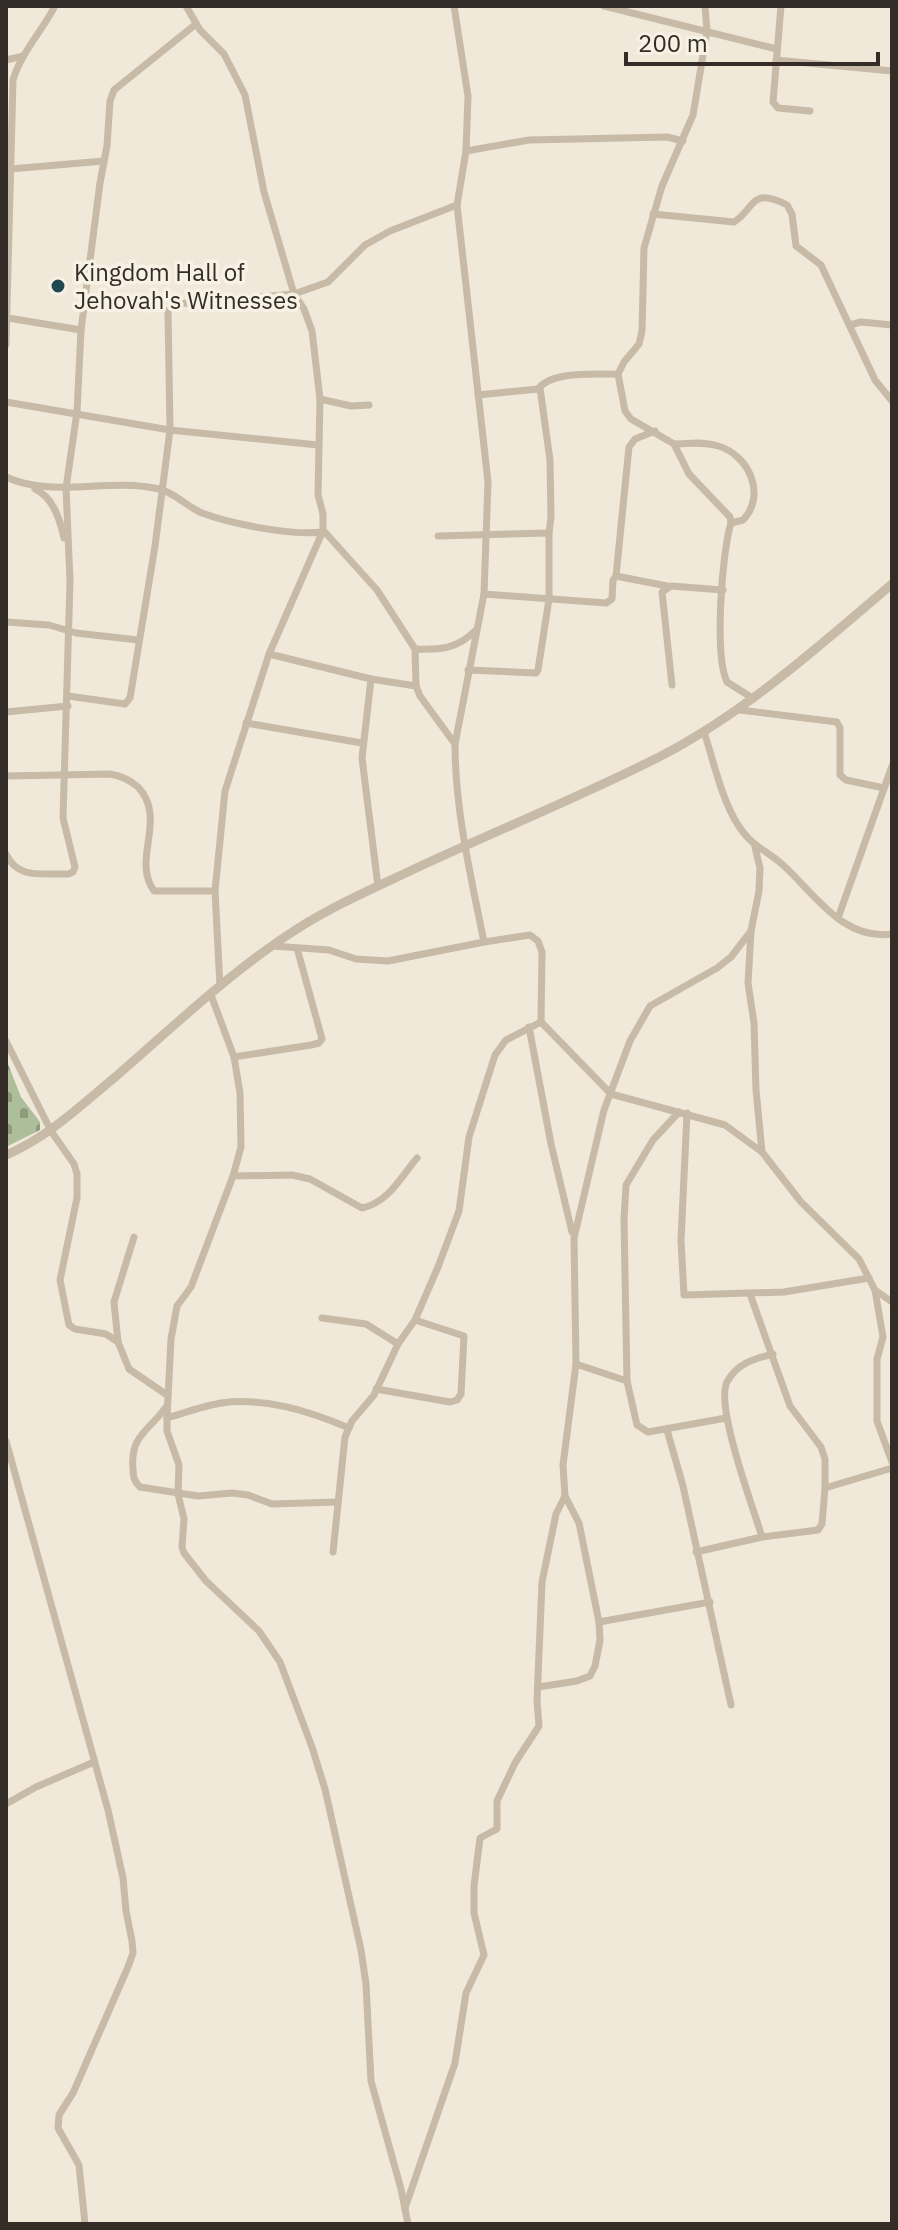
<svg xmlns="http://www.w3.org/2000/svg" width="898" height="2230" font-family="'IBM Plex Sans',sans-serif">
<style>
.cemetery{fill:url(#cemetery-stones)}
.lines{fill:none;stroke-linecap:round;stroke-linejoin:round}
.minor{stroke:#c7baa6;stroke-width:7}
.tertiary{stroke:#c7baa6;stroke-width:9}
.poi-dot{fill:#1f4853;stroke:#f8f2e5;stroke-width:3}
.labels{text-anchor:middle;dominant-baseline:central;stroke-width:7;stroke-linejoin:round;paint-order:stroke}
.poi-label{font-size:24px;fill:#342d27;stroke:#f8f2e5;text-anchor:start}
</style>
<defs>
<pattern id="cemetery-stones" width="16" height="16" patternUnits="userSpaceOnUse" patternTransform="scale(2)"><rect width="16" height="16" fill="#adbe9a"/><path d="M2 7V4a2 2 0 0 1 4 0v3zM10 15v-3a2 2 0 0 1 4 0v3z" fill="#8e9b7e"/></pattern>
</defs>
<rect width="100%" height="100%" fill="#f0e8d9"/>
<polygon class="cemetery" points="6,1059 21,1097 40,1122 40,1130 6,1147"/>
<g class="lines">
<g class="minor">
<polyline points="186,6 200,30 224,54 245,95 264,192 294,294 304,309 312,331 320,399 318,495 323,514 323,530 377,590 415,649 416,686 420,696 455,744"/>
<polyline points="604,6 777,49"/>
<path d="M705,6L707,31L693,115L662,186L644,248L642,331L639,344L624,362L618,374L625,411L631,419L674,444L689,474L730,517L731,523C722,552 714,654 727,682L754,699"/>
<polyline points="781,6 773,102 778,108 810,111"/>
<polyline points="6,60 23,56"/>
<polyline points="776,60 892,71"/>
<polyline points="466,151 529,140 667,137 683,141"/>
<polyline points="7,167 10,169 104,161"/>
<path d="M653,214L734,222C755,209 750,186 787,205L792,214L796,246L821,265L875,380L892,401"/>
<polyline points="8,318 81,330"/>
<polyline points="850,325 861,322 892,325"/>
<path d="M6,345L13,80C21,53 42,31 55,6"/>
<path d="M478,395L538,389C553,370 596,375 618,374"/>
<polyline points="320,399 351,406 369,405"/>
<polyline points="6,402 170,430 318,445"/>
<path d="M674,444C688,444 704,441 718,446C749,455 767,495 743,520L731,523"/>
<path d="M6,477C54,499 108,477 159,489C174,492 187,507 202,513C231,524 293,536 322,532"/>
<path d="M35,489C53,497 60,519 64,538"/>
<polyline points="438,536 549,533"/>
<polyline points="616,576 629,447 635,439 655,431"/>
<polyline points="484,594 606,603 612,599 613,580 616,576 667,586"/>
<polyline points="6,622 49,625 76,633 138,640"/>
<path d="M415,649C440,650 457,649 475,631"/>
<polyline points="269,654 371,679 416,686"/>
<polyline points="468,670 536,673 538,670 549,599 549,533 551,517 550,460 540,388"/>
<polyline points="371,679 362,758 378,886"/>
<polyline points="672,685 662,592 671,586 723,590"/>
<polyline points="68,696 125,704 130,698 155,546 170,430 168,310 176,304 294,294 328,282 365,245 390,231 457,205"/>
<polyline points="740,710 837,722 840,728 840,775 846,780 884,788"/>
<polyline points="6,712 68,706"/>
<polyline points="246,723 362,743"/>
<path d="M704,732C714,762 721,798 738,825C754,849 764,848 783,865C815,894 843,941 892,934"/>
<path d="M6,776L110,774C121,776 129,779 138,787C168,819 131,859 154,891H215"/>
<polyline points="755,847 760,868 759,891 751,931 748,983 754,1023 756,1090 762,1152 801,1202 859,1259 875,1290 883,1337 877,1359 877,1421 892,1462"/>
<path d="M6,854C18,880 42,873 68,874L73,872L75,867L63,818L70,581L66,488L77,412L81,330L100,183L107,146L110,101L114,90L196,24"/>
<polyline points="838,918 892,766"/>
<polyline points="273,946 329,950 356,959 388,961 484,942"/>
<polyline points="220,987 215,891 225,791 269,654 322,533"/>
<polyline points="211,995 234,1057 240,1093 241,1147 233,1176 191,1287 177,1306 171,1339 167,1418 167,1431 179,1465 178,1494 184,1519 182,1547 184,1553 206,1581 259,1631 280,1662 312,1747 325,1789 361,1950 366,1984 371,2081 401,2189 408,2224"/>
<polyline points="541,1022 611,1094 725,1125 762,1152"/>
<polyline points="529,1027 551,1144 572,1232"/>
<polyline points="6,1041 51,1131 74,1164 77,1174 77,1198 60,1280 69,1325 75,1329 106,1334 118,1342 129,1369 167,1395"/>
<polyline points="234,1057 311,1045 319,1043 322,1039 297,948"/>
<polyline points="679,1112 653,1140 626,1185 624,1220 627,1381 637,1425 648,1432 726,1418"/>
<polyline points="687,1113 681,1240 684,1295 784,1292 869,1278"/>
<path d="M233,1176L292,1175L310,1179L362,1208C388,1203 401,1177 417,1158"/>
<polyline points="875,1290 892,1302"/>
<polyline points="750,1294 790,1406 821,1447 825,1459 825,1488"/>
<polyline points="322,1318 366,1324 398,1344"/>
<polyline points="118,1342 114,1302 134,1237"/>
<polyline points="576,1364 627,1381"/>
<polyline points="376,1389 450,1402 457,1400 461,1394 464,1336 415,1320"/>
<path d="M166,1407C149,1431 130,1435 133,1469C133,1477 134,1481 140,1487L198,1496L232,1493L248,1495L272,1504L338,1502"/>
<path d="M167,1418C184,1413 203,1406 221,1403C265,1397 309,1411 349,1428"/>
<polyline points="667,1430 683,1486 731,1705"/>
<polyline points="6,1441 108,1810 123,1878 126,1911 132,1941 133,1953 128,1967 73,2093 59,2115 58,2128 79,2165 85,2224"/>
<path d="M762,1537C753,1507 715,1406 727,1382C737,1363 754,1359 773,1354"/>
<path d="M333,1552L345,1437L352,1421L374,1395L398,1344L415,1320L438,1267L459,1211L469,1137L495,1055L506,1040L541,1022L542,952L538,941L530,935L484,942C471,877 455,810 455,744L484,594L488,482L457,205L466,151L468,96L454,6"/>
<polyline points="696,1552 762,1537 818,1530 822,1524 825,1488 892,1468"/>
<polyline points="599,1622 710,1602"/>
<polyline points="538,1687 577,1681 590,1676 595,1666 600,1640 599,1622 579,1523 565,1496"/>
<polyline points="6,1804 36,1787 94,1762"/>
<polyline points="405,2208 455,2063 466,1993 484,1955 474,1913 474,1886 480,1838 497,1829 497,1801 515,1763 539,1726 537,1701 542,1582 556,1514 565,1496 563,1465 576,1364 574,1238 604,1110 630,1041 650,1006 717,968 731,957 751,931"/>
</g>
<path class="tertiary" d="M6,1155C48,1137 79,1107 114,1078C173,1027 231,971 297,929C333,906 372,889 410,871C493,832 578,798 659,757C746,712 818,647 892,584"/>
</g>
<circle class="poi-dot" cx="58" cy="286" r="8"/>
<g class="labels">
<g class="poi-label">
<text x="74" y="272">Kingdom Hall of<tspan x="74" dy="28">Jehovah's Witnesses</tspan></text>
</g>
</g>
<rect width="898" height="2230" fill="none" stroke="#342d27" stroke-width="16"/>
<path d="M626 52v12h252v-12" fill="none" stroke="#342d27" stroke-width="4"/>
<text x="638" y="52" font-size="24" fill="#342d27" stroke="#f8f2e5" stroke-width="6" paint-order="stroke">200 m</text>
</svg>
